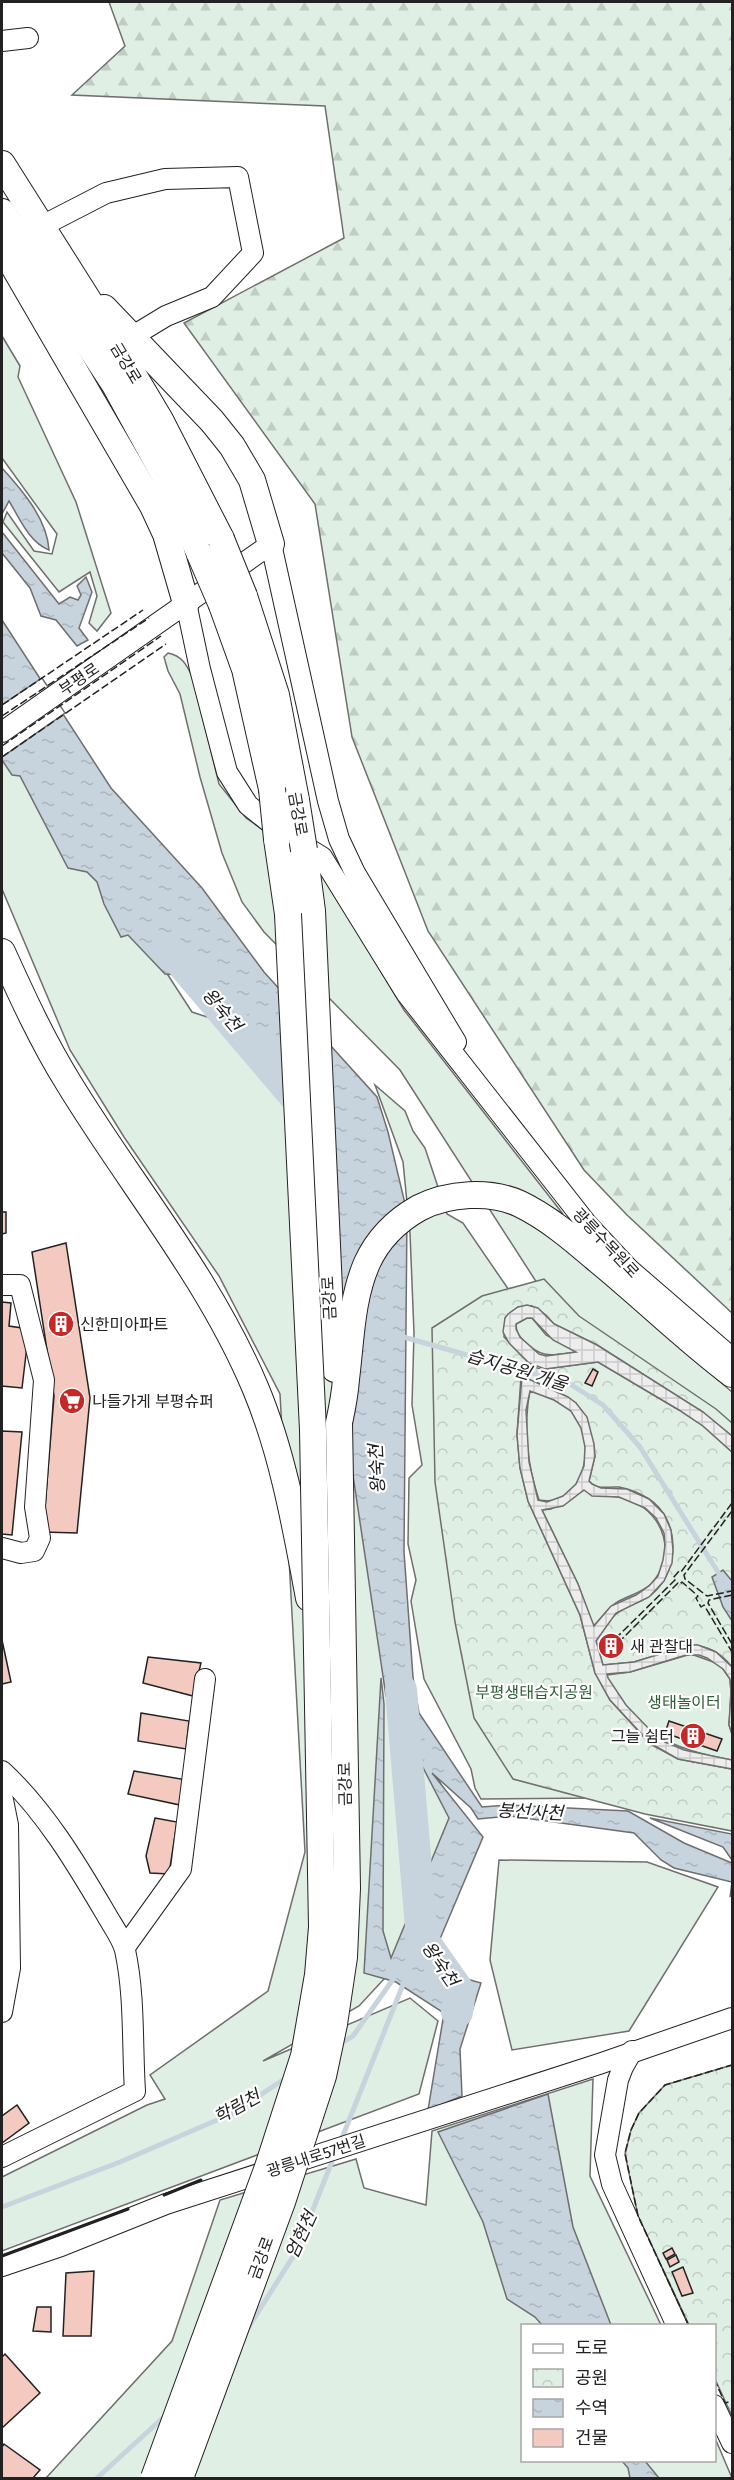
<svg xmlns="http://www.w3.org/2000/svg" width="734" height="2480" font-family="'Fira Sans','Noto Sans KR',sans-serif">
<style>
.green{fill:#e0efe3;stroke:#6f6f6f;stroke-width:1.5}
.forest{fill:url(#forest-firs);stroke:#6f6f6f;stroke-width:1.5}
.park{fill:url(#park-crowns);stroke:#6f6f6f;stroke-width:1.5}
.plaza{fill:url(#plaza-grid);stroke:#6f6f6f;stroke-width:1.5;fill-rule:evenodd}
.water{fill:url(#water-ripples);stroke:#6f6f6f;stroke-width:1.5}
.pier{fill:#fff;stroke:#6f6f6f;stroke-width:1.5}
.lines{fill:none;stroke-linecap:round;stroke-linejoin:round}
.stream{stroke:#c7d3dd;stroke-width:5}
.river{stroke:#c7d3dd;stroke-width:32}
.building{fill:#f3c9c0;stroke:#222;stroke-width:1.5}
.minor-casing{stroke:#222;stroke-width:22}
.major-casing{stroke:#222;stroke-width:28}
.minor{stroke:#fff;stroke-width:20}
.major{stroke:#fff;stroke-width:26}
.major-bridge-casing{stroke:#222;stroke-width:28;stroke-linecap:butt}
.major-bridge{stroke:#fff;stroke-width:26}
.fence{stroke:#222;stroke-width:1.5;stroke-dasharray:8 3;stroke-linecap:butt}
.wall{stroke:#222;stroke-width:3}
.labels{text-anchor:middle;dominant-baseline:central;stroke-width:4.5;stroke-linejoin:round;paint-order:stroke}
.street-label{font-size:16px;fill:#222;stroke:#fff}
.poi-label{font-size:16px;fill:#222;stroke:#fff;text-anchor:start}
.park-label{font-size:16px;fill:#2f5e38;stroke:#fff}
.water-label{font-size:18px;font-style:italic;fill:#222;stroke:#fff}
</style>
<defs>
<pattern id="forest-firs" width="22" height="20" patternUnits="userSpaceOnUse" patternTransform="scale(1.5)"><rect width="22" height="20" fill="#e0efe3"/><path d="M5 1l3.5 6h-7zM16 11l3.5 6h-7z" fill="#c0cdc2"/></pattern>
<pattern id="park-crowns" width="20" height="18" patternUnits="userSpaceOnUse" patternTransform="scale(1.5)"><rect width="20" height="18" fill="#e0efe3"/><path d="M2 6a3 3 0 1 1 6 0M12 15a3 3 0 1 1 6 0" fill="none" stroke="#c0cdc2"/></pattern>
<pattern id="plaza-grid" width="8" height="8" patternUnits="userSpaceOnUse" patternTransform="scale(1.5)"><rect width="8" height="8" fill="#ededed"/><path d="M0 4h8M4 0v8" fill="none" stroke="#cbcbcb"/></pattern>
<pattern id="water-ripples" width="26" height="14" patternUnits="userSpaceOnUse" patternTransform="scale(1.5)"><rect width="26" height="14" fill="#c7d3dd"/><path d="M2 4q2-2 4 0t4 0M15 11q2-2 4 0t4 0" fill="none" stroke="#abb5bd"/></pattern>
</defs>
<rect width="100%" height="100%" fill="#fff"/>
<g class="green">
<polygon points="2,336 20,366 18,377 76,502 111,613 97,631 89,623 97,596 90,572 59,592 3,522 7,512 34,551 52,554 57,534 2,458"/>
<path d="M168,653C183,656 187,666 193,678L219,784L246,818L320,869L404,1010L563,1214L527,1194L533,1220L732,1392V1430L564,1325L400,1070L264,932L242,902L222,853L200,777L180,694L168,671L164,657Z"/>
<polygon points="2,720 192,1012 256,1033 341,1105 409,1729 460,1817 396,1966 359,2006 263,2061 410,1998 438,2021 419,2094 2,2251 2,2177 147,2105 165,2099 150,2075 268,1991 305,1852 280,1394 219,1276 124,1137 70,1050 2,889"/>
<polygon points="375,1085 405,1111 413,1131 425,1148 447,1214 463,1223 513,1296 514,1437 597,1798 481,1799 475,1788 471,1769 424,1679 411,1601 416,1580 408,1544 409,1478 422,1465 412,1405 414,1333 410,1233 403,1162"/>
<path d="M527,1318H532L546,1335L577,1352C553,1355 543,1360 524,1341C519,1336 516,1332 516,1324Z"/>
<path d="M530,1390C544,1396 561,1401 571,1411C599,1439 585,1509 539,1500C527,1464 523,1428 530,1390Z"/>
<path d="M584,1490C602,1499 614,1493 632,1501C665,1515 677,1556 651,1584C641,1593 630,1595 619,1601C605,1609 604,1617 593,1626L578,1584L542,1510L551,1509Z"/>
<path d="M691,1654L716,1663L723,1669L730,1679L731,1692L729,1725L732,1734V1760C671,1750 639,1734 607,1678V1675L630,1672Z"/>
<polygon points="499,1860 647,1862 718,1887 629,2031 512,2050 490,1960"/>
<polygon points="593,2079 590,2176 661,2325 522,2326 522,2460 714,2460 715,2438 732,2478 46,2478 172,2341 220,2200 356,2159 364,2188 426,2205 432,2131"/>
</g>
<polygon class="forest" points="109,2 732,2 732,1313 627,1215 584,1170 428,931 352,737 315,504 184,323 344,238 325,106 72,95 125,46"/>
<g class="park">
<path d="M544,1279L579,1316L716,1409L732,1423V1436L703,1412L597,1345L554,1324L546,1315L532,1306L518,1307L505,1318L504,1337L529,1363L537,1368L545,1369L598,1362L679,1410L703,1426L732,1452V1667C722,1654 708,1645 690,1645L634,1662L603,1665L596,1641C602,1632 607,1622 615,1615C625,1605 640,1604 651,1595C680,1572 681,1520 649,1499C640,1493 629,1489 619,1487C606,1486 598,1491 589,1481L595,1456L576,1403L549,1387L521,1377L517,1434L520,1468L528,1501L580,1615L595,1673L610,1700L650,1744L678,1759L732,1769V1831L645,1814L513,1779L474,1718L455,1622L435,1482L432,1328L482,1296Z"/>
<polygon points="732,2065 732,2416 715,2379 714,2326 689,2325 638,2216 625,2154 631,2130 639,2113 665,2085"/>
</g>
<g class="plaza">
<path d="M527,1305L538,1308L554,1324L597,1345L703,1412L732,1436V1452L703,1426L679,1410L598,1362L545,1369L529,1363L509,1343L503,1332L505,1318L508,1314L518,1307ZM527,1318H532L553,1340L576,1352L546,1356L539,1354L520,1337L516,1329V1324Z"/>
<path d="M522,1376L568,1397L576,1403L587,1417L594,1444L595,1456L589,1481L592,1484L601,1488L627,1489L649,1499L664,1514L671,1530L673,1550L672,1563L664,1581L649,1597L616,1613L596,1641L603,1665L634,1662L690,1645H698L716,1652L732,1667V1734L729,1725L731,1692L730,1679L723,1669L707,1658L699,1655H686L630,1672L607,1674L608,1678L626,1705L651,1731L665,1742L684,1750L732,1760V1769L678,1759L650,1743L610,1700L595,1673L580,1615L528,1501L520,1468L517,1435ZM530,1391L554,1400L571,1411L581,1428L585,1447L584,1466L576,1484L563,1496L547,1502L538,1500L529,1462L526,1410ZM584,1490L592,1496L619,1497L645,1508L656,1518L664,1533L665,1545L663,1560L658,1576L649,1586L636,1595L611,1606L594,1626L578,1584L542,1510L563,1506Z"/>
</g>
<g class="water">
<path d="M2,468C23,491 47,519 49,550C29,542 20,519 9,501L2,514Z"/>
<polygon points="2,532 59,604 70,597 78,600 81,595 77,586 86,577 92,592 79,628 88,640 77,646 56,620 41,616 30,588 2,553"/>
<polygon points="2,620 111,788 202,888 264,972 377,1097 388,1132 407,1212 404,1552 413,1677 419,1713 482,1807 508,1805 628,1811 684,1843 732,1863 732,1892 730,1897 732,1882 674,1868 661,1860 634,1833 510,1816 478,1819 471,1808 432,1773 483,1837 437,1946 439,1971 481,1983 460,2049 462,2096 428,2110 444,2013 396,1982 364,1973 381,1678 384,1704 383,1931 391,1958 449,1818 386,1696 307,1168 291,1089 205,981 195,995 178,975 165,974 128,935 121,937 104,904 97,882 87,872 68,868 20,776 12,775 2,760"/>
<polygon points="723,1570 732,1581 732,1621 723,1607 712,1577"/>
<polygon points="650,1818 732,1834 732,1860 723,1847"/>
<polygon points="548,2094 573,2227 611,2325 542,2325 535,2317 507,2299 483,2222 438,2132"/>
<polygon points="622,2461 645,2461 659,2478 630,2478 628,2468"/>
</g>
<polygon class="pier" points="42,678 65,713 2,757 2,705"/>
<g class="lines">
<g class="stream">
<polyline points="400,1336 570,1384 603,1405 640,1447 721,1577"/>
<polyline points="337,2046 353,2036 396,1975"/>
<polyline points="340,2143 404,1982"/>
<polyline points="2,2207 120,2162 231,2114 286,2078"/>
<polyline points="248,2328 296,2252 335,2154"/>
<polyline points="97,2478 166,2415"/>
</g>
<g class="river">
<polyline points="174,954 311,1115"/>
<polyline points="401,1690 422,1939 460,1993 457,2012"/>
</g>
</g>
<g class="building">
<polygon points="2,1212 6,1212 6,1233 2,1234"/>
<polygon points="66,1243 90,1398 77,1533 43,1532 54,1396 32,1252"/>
<polygon points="2,1302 11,1303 9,1326 29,1329 22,1388 2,1386"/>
<polygon points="593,1369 598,1372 592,1386 585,1383"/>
<polygon points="2,1431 22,1432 12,1535 2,1534"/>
<polygon points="610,1635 617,1648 611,1652 604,1639"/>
<polygon points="2,1640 11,1682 2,1684"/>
<polygon points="148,1657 201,1663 193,1696 143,1683"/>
<polygon points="141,1713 189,1721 186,1749 138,1741"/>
<polygon points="669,1721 722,1739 717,1751 665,1733"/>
<polygon points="134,1771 187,1780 180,1805 128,1794"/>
<polygon points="155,1818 177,1822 169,1874 150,1873 146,1856"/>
<polygon points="17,2105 29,2123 2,2143 2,2116"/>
<polygon points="672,2248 675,2254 666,2259 663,2253"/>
<polygon points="676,2255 679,2262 670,2267 667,2260"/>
<polygon points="683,2267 693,2293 682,2296 672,2272"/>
<polygon points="94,2271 91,2336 63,2336 66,2273"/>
<polygon points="37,2307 51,2307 51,2332 33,2331"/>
<polygon points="5,2354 40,2393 2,2428 2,2357"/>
<polygon points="4,2444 40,2470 33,2478 2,2478 2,2447"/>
</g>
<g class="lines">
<g class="minor-casing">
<g id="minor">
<polyline points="2,41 28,38"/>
<polyline points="42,226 106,193 165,179 238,177 253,253 212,297 166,316 133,336"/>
<polyline points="186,603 200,669 227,772 248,805 283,833 322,857 406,993 587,1224 629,1269 732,1358"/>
<polyline points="2,732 271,544 328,801 339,839 355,873 456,1042"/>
<polyline points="2,1285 20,1285 44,1380 35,1507 40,1538 34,1551 21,1553 2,1548"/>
<path d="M2,1771C45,1811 76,1863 106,1914C112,1925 122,1938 125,1950C135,1996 132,2045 135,2091L2,2157"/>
<polyline points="2,1795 8,1825 10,1968 2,2012"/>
<polyline points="125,1947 181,1869 205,1679"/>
<polyline points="632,2051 623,2067 618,2080 605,2155 612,2184 677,2326"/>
<polyline points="2,2266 61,2246 166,2204 599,2064 732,2018"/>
<polyline points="714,2405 732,2443"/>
</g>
</g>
<g class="major-casing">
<g id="major">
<polyline points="2,164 95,311 160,420 221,539"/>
<polyline points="2,212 115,385 170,485 200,554"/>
<polyline points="2,246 153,506 166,534 186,603"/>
<polyline points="104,308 212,421 232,446 252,480 271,544"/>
<polyline points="244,596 276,695 296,800"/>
<polyline points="222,605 245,669 272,789"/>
<polyline points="277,839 288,914"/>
<polyline points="304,850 312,911 330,1312 335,1369"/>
<path d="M2,952C22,996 42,1040 68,1082C130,1184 208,1276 255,1387C283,1453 296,1528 309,1598"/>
<path d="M339,1423C342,1409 345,1394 346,1379C351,1340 351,1300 367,1263C378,1239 396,1221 419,1208C448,1193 490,1190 520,1204C547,1217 572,1238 594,1257C641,1295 684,1338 732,1374"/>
</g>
</g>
<use href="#minor" class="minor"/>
<use href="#major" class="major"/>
<g class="major-bridge-casing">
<g id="major-bridge">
<polyline points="221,539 244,596"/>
<polyline points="200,554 222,605"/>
<polyline points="272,789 277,839"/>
<polyline points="296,800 304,850"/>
<polyline points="154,2478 268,2167 304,2056 318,1975 322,1927 313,1430 288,914"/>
<polyline points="180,2478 282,2202 323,2076 334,2024 344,1957 347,1888 339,1423"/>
</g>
</g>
<use href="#major-bridge" class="major-bridge"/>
<g class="fence">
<polyline points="2,705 143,610"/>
<polyline points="2,716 149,618"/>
<polyline points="2,746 161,636"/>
<polyline points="2,757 166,644"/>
<polyline points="732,1511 684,1575 685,1579 707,1596 732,1591"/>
<polyline points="732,1595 709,1600 708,1603 732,1644"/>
<polyline points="615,1639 675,1580 673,1578 679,1571 681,1572 732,1503"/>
<polyline points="618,1643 678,1583 680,1584 682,1582 698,1596 696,1598 701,1607 704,1605 732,1652"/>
<polyline points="689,2326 638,2216 625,2153 631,2130 639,2113 665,2085 732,2065"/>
<polyline points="714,2379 725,2403 732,2401"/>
</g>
<g class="wall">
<polyline points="164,2195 201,2180"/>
<polyline points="2,2256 128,2209"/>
</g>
</g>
<defs>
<g id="building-disc" transform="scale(1.35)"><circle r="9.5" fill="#c62828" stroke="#fff"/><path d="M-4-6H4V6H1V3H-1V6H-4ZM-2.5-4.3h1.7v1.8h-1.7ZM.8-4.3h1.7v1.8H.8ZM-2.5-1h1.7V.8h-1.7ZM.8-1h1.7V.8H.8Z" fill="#fff"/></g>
<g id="supermarket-disc" transform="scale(1.35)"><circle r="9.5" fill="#c62828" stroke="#fff"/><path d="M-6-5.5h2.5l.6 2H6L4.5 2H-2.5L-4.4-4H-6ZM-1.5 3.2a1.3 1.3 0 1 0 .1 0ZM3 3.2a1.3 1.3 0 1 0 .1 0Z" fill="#fff"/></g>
</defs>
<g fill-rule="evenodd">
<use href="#building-disc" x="61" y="1324"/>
<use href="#supermarket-disc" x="72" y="1401"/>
<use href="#building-disc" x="611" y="1646"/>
<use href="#building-disc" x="693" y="1736"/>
</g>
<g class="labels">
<g class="street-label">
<text transform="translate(126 363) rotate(59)">금강로</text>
<text transform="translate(79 679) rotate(-34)">부평로</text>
<text transform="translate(298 814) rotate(80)">금강로</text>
<text transform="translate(606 1243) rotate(47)">광릉수목원로</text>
<text transform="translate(329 1298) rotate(-93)">금강로</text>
<text transform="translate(345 1784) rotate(-91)">금강로</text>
<text transform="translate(316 2156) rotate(-18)">광릉내로57번길</text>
<text transform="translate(261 2258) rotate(-70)">금강로</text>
</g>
<g class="poi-label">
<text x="80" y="1324">신한미아파트</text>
<text x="92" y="1401">나들가게 부평슈퍼</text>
<text x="630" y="1646">새 관찰대</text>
<text x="674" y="1736" text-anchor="end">그늘 쉼터</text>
</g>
<g class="park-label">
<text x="534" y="1692">부평생태습지공원</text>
<text x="684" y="1702">생태놀이터</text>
</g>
<g class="water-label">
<text transform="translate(222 1010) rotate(50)">왕숙천</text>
<text transform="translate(517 1370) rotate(17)">습지공원 개울</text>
<text transform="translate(377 1469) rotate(-93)">왕숙천</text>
<text transform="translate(530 1812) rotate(3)">봉선사천</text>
<text transform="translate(440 1964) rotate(56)">왕숙천</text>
<text transform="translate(237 2107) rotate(-29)">학림천</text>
<text transform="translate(301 2235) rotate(-65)">엄현천</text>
</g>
</g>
<rect width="734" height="2480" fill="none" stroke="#222222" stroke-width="6"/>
<rect x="521" y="2324" width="195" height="138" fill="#ffffff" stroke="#a7a7a7" stroke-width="1.5"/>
<rect x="533" y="2344" width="30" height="9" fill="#ffffff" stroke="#a7a7a7" stroke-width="1.5"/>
<text x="575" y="2354" font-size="18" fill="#222222">도로</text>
<rect x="533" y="2369" width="30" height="18" fill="url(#park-crowns)" stroke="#a7a7a7" stroke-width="1.5"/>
<text x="575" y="2384" font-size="18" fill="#222222">공원</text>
<rect x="533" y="2399" width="30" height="18" fill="url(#water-ripples)" stroke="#a7a7a7" stroke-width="1.5"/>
<text x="575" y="2414" font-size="18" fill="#222222">수역</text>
<rect x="533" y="2429" width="30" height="18" fill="#f3c9c0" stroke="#a7a7a7" stroke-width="1.5"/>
<text x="575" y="2444" font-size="18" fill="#222222">건물</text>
</svg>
